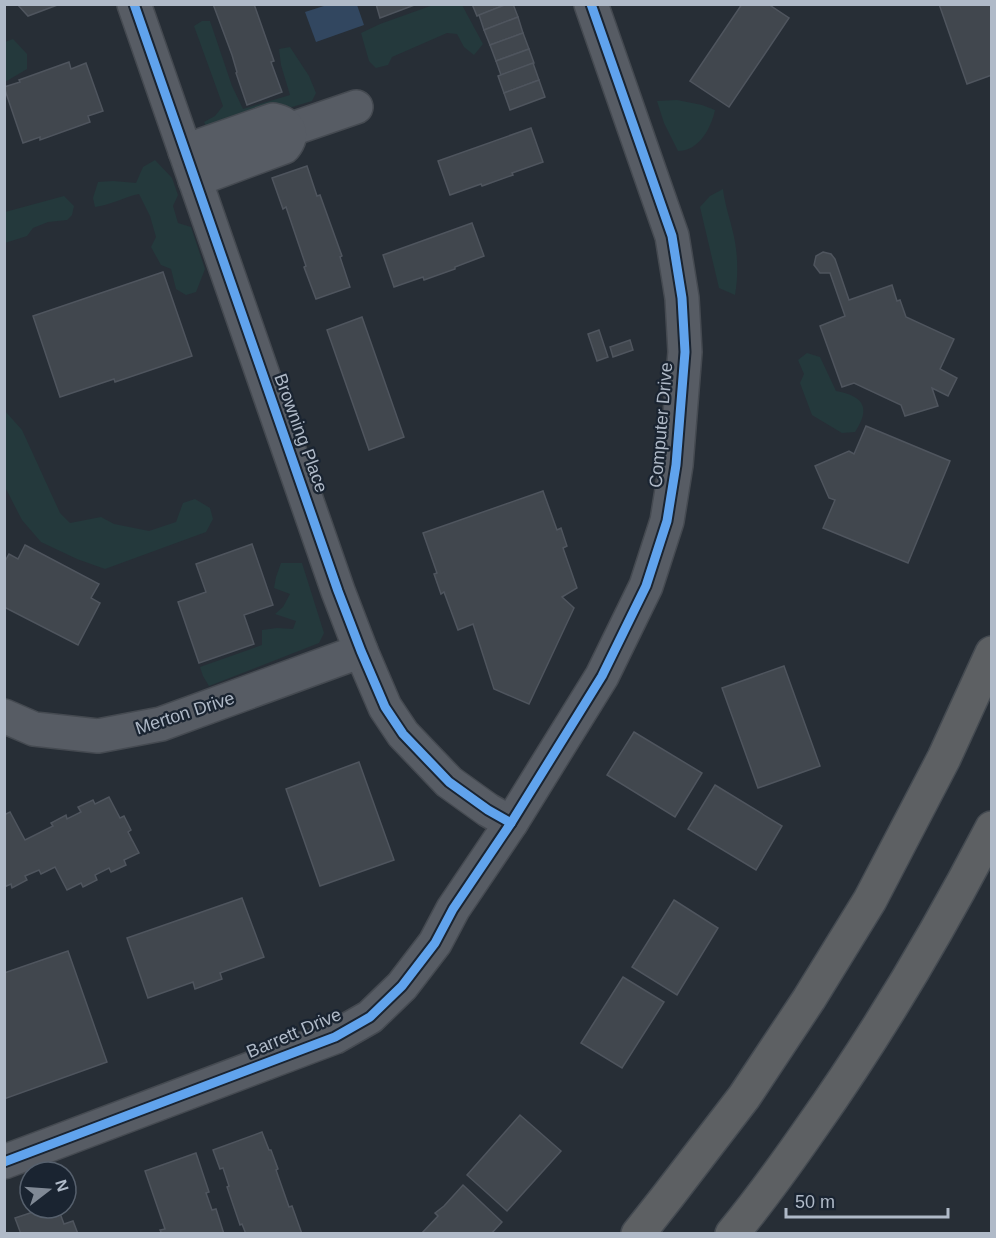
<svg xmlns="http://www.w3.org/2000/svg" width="996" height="1238" font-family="Helvetica,sans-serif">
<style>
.green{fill:#24393c}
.water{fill:#324760}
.building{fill:#41474e;stroke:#4f555e;stroke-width:1.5}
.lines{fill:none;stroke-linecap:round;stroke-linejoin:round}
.minor-casing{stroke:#454a51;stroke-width:36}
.highway-casing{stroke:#444a51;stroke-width:36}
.minor{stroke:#575c64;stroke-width:33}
.highway{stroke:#5d6063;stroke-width:33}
.cycleway-casing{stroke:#1a2431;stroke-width:13}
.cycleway{stroke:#60a3ed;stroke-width:9}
.labels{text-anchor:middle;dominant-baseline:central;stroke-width:4.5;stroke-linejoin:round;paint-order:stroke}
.street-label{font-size:18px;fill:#b0bac8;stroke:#1a2431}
</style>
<rect width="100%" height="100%" fill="#272e36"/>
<g class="green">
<polygon points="436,4 462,5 483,44 474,55 464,47 457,34 447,33 392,57 388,65 376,68 369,61 361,33 380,24"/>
<polygon points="202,21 210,21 232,86 243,109 290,95 281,65 279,49 290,47 309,76 316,93 312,101 209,132 204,122 215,116 223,106 194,26"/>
<polygon points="13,39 27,54 27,69 5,82 5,42"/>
<path d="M677,100L702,105L715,110C711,128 699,151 678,151L664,123L657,101Z"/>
<path d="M155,160L172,178L178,195L173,206L178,223L191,227L205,269L196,292L186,295L176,289L171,269L161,265L151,247L156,237L150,216L139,194C124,197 111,205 95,207L93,198L98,182L113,181L136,183L143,167Z"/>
<path d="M723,189C725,207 732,224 735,242C738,259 738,278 735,295L719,288L700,207L710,196Z"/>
<polygon points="64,196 74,206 72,215 67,220 48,222 33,228 27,236 5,243 5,212"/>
<path d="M807,353L820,357L836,391C864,396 871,408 855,432L842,433L812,415L800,383L804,374L798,360Z"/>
<polygon points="5,411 22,430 60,513 70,523 101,517 114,524 149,531 176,522 183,503 195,499 210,508 213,519 206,532 105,569 77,559 41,542 22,520 5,487"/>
<polygon points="281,563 302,563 324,633 319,643 209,686 203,676 200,667 262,645 262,630 277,628 293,629 296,621 275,614 283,607 290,594 274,588 276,577"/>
</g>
<polygon class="water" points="327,5 357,5 364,25 316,42 305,12"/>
<g class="building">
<polygon points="17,4 60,4 28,16"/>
<polygon points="213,4 254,4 274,61 271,62 282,92 247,105 236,73 237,72 232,55"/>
<polygon points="376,4 417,4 380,18"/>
<polygon points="472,4 507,4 477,16"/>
<polygon points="507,4 513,4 518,17 484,30 479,15"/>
<polygon points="742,4 768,4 789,18 729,107 690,81"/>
<polygon points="939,4 992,4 992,75 967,84"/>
<polygon points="518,17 523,33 490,45 484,30"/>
<polygon points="523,33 529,49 496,61 490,45"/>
<polygon points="529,49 534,63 501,75 496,61"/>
<polygon points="69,62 71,69 86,63 103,111 88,116 90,122 40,140 40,137 23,143 4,87 20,82 19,80"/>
<polygon points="533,63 539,80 504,93 498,76"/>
<polygon points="539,80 545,97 510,110 504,93"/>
<polygon points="531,128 543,162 512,173 513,175 482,186 481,184 450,195 438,161"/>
<polygon points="307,166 317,196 320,195 342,256 340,257 350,287 316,299 304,267 306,266 286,207 283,209 272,178"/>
<polygon points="472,223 484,256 455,267 455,269 424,280 423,277 394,287 383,255"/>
<polygon points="823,252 831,254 835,259 849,300 892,285 897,301 900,300 906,317 954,339 940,369 957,378 948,396 932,388 938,406 905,416 901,405 854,383 842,387 820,326 845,316 830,273 820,273 814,265 816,256"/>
<polygon points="163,272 192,356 115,382 114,379 60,397 33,316"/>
<polygon points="362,317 404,437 369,450 327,330"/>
<polygon points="599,330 608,357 597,361 588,334"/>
<polygon points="630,340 633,350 613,357 610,347"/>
<polygon points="866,426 950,461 908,563 823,528 835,500 829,498 815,466 849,451 854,454"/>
<polygon points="543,491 557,530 561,528 567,546 563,548 577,588 562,597 574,608 529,704 494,689 473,624 458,630 444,592 441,594 434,574 437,573 423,533"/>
<polygon points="252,544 273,605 244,615 254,644 199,663 178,602 206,592 196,564"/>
<polygon points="25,545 99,584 91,598 100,603 78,645 4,607 4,563 9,554 18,559"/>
<polygon points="784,666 820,766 758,788 722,688"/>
<polygon points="634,732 702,773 675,817 607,775"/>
<polygon points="359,762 394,860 320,886 286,789"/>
<polygon points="715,785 782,826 756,870 688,829"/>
<polygon points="109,797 120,818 124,816 131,830 128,832 139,853 124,860 126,865 111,872 109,868 95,875 97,880 83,887 81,883 67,890 55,867 41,874 39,870 25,876 27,880 12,888 11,884 4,887 4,815 10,812 25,840 53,826 51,823 66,815 67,819 81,812 78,807 93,800 95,804"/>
<polygon points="242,898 264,957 220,973 222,979 195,989 193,982 148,998 127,938"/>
<polygon points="674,900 718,928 677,995 632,967"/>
<polygon points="68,951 107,1062 4,1099 4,973"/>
<polygon points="623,977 664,1002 622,1068 581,1043"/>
<polygon points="520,1115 561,1151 507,1211 467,1175"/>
<polygon points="262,1132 269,1150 271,1150 278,1169 276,1170 289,1207 292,1206 302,1234 246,1234 242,1224 240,1225 227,1187 229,1186 223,1168 220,1169 213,1150"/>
<polygon points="196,1153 209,1192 206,1193 212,1210 216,1209 224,1234 162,1234 160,1230 165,1229 145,1171"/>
<polygon points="463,1185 502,1222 491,1234 421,1234 438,1216 435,1213 444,1206"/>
<polygon points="45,1208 58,1208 64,1224 73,1221 78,1234 21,1234 15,1218"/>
</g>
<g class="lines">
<g class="minor-casing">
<g id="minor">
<polyline points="134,4 338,591 361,651 385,707 403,734 449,782 488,810 511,823"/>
<polyline points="289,130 356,107"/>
<path d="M185,151L273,120C289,123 295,134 284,147L195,180"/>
<polyline points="4,716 34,729 98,736 161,724 361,651"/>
<polyline points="4,1162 335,1037 370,1017 402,986 435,943 453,909 511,823 602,676 646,586 667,521 676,465 685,352 682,298 672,236 591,4"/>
</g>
</g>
<g class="highway-casing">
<g id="highway">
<polyline points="638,1234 668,1196 744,1097 809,999 870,900 944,758 992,653"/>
<path d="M732,1234C760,1200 786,1164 811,1128C879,1032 938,932 992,828"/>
</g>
</g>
<use href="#minor" class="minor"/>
<use href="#highway" class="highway"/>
<g class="cycleway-casing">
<g id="cycleway">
<polyline points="134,4 338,591 361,651 385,707 403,734 449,782 488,810 511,823"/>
<polyline points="4,1162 335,1037 370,1017 402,986 435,943 453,909 511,823 602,676 646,586 667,521 676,465 685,352 682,298 672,236 591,4"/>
</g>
</g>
<use href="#cycleway" class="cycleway"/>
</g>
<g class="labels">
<g class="street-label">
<text transform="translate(661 425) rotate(-85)">Computer Drive</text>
<text transform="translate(301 433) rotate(70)">Browning Place</text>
<text transform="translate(185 713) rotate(-18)">Merton Drive</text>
<text transform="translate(294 1033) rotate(-23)">Barrett Drive</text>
</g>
</g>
<rect width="996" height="1238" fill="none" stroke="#b0bac8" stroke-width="12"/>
<g transform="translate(48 1190) rotate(73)"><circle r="28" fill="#1a2431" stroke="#56606d" stroke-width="1.5"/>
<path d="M0-4.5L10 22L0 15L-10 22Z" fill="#808995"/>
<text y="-9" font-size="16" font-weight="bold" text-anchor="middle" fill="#b0bac8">N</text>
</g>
<path d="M786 1208v9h162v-9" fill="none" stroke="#b0bac8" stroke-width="3"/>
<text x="795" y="1208" font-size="18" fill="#b0bac8" stroke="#1a2431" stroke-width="4.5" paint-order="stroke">50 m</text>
</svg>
